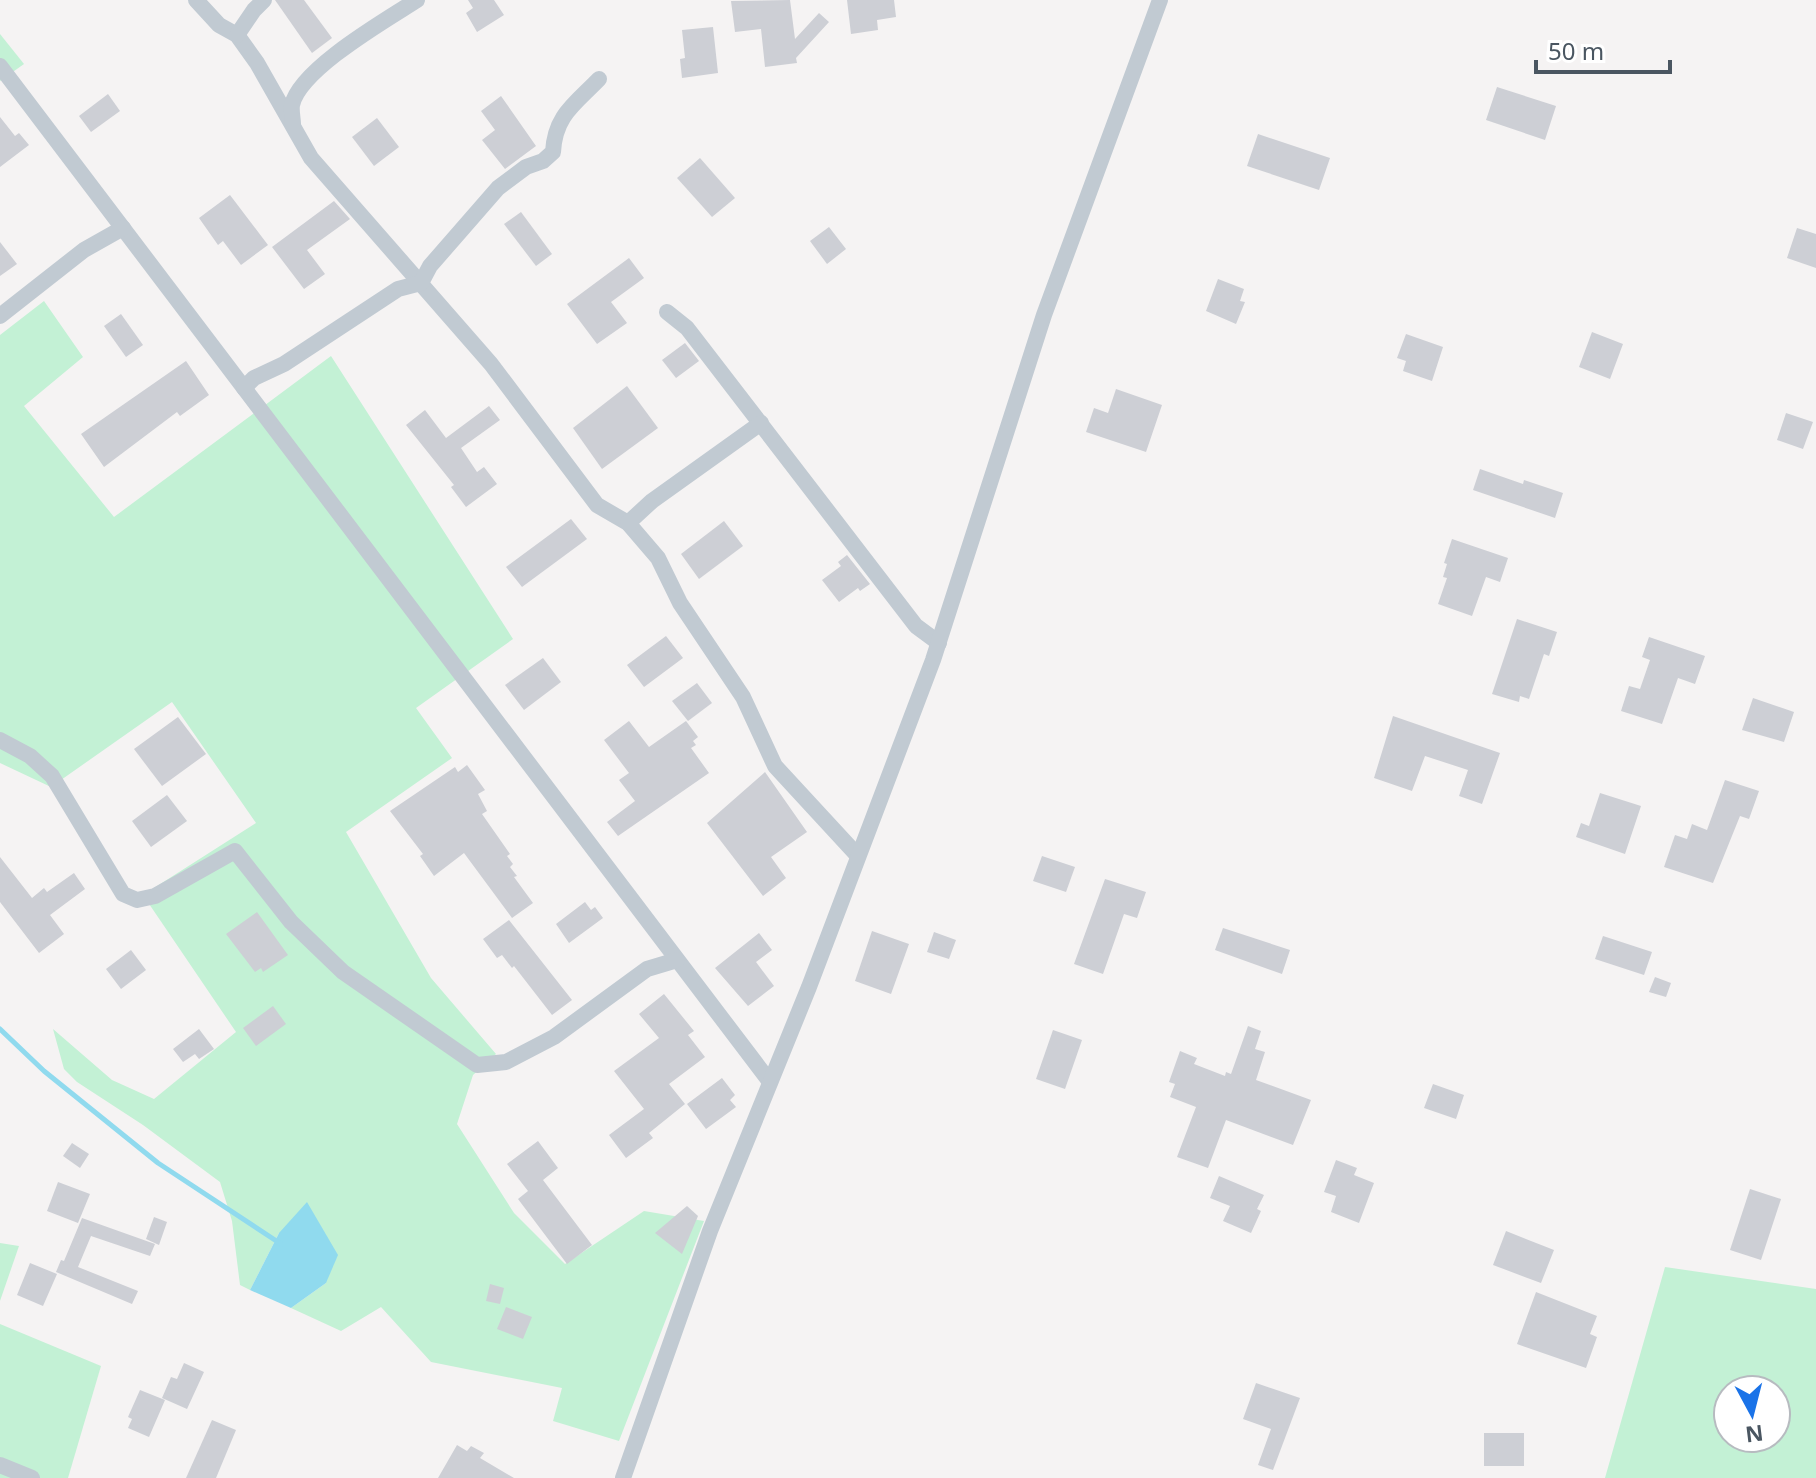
<svg xmlns="http://www.w3.org/2000/svg" width="1816" height="1478" font-family="'Noto Sans',sans-serif">
<style>
.green{fill:#c3f1d5;fill-rule:evenodd}
.water{fill:#90daee}
.lines{fill:none;stroke-linecap:round;stroke-linejoin:round}
.stream{stroke:#90daee;stroke-width:5}
.building{fill:#cdcfd5}
.street{stroke:#c1cad2;stroke-width:16}
</style>
<rect width="100%" height="100%" fill="#f5f3f3"/>
<g class="green">
<polygon points="0,34 24,64 0,81"/>
<polygon points="44,301 83,357 24,406 114,517 331,356 513,639 416,708 452,758 346,832 431,978 496,1054 473,1075 457,1124 514,1213 565,1264 644,1211 704,1221 619,1441 553,1421 562,1388 431,1362 381,1307 341,1331 291,1308 326,1283 279,1233 250,1290 240,1285 232,1221 220,1182 143,1125 77,1082 64,1069 53,1029 112,1080 154,1099 236,1032 143,895 256,823 172,702 51,787 0,763 0,335"/>
<polygon points="0,1243 19,1246 0,1301"/>
<path d="M1665,1267L1816,1289V1478H1605ZM1728,1390H1776V1438H1728Z"/>
<polygon points="0,1324 101,1366 68,1478 0,1478"/>
</g>
<polygon class="water" points="307,1202 338,1255 326,1283 291,1308 250,1290 279,1233"/>
<g class="lines">
<polyline class="stream" points="0,1029 44,1071 158,1163 281,1244"/>
</g>
<g class="building">
<polygon points="275,0 304,0 332,38 312,53"/>
<polygon points="468,0 494,0 504,15 477,32 466,13 473,8"/>
<polygon points="790,0 795,39 819,13 829,22 796,58 797,63 765,67 761,29 735,32 731,1"/>
<polygon points="847,0 894,0 896,17 877,20 878,30 851,34"/>
<polygon points="713,27 718,73 682,78 680,59 685,58 682,30"/>
<polygon points="1497,87 1556,106 1545,140 1486,120"/>
<polygon points="108,94 120,111 91,132 79,116"/>
<polygon points="501,96 536,146 505,169 482,140 495,130 481,111"/>
<polygon points="0,117 15,136 19,133 29,145 0,167"/>
<polygon points="377,118 399,147 374,166 352,137"/>
<polygon points="1258,134 1330,158 1319,190 1247,166"/>
<polygon points="700,158 735,198 712,217 677,178"/>
<polygon points="230,195 268,245 241,265 223,241 218,245 199,218"/>
<polygon points="334,201 350,219 307,250 325,274 304,289 272,247"/>
<polygon points="521,212 552,254 536,266 504,224"/>
<polygon points="829,227 846,249 827,264 810,241"/>
<polygon points="1797,228 1816,234 1816,268 1787,258"/>
<polygon points="0,242 17,264 0,276"/>
<polygon points="629,258 644,278 611,302 627,323 597,344 567,304"/>
<polygon points="1218,279 1244,289 1240,301 1245,302 1236,324 1206,311"/>
<polygon points="121,314 143,345 126,357 104,326"/>
<polygon points="1592,332 1623,344 1610,379 1579,367"/>
<polygon points="1406,334 1443,347 1432,381 1403,371 1406,361 1397,358"/>
<polygon points="685,343 699,361 676,378 662,360"/>
<polygon points="186,361 209,395 180,416 177,412 104,467 81,434"/>
<polygon points="627,386 658,428 602,469 573,428"/>
<polygon points="1116,389 1162,405 1146,452 1086,432 1094,408 1108,413"/>
<polygon points="489,406 500,420 461,448 477,472 484,467 497,484 466,507 451,487 454,485 406,425 425,410 446,438"/>
<polygon points="1786,413 1813,422 1803,449 1777,440"/>
<polygon points="1480,469 1523,484 1524,480 1563,493 1555,518 1473,490"/>
<polygon points="571,519 587,539 522,587 506,567"/>
<polygon points="724,521 743,546 699,579 681,554"/>
<polygon points="1452,539 1508,558 1500,582 1486,577 1472,616 1438,604 1447,578 1443,577 1447,564 1444,563"/>
<polygon points="847,555 870,584 860,591 858,588 839,602 822,580 841,566 838,562"/>
<polygon points="1517,619 1557,632 1549,656 1544,654 1529,699 1520,696 1519,702 1492,694"/>
<polygon points="666,636 683,658 644,687 627,665"/>
<polygon points="1649,637 1705,656 1695,684 1678,678 1662,724 1621,711 1629,686 1640,689 1650,660 1642,657"/>
<polygon points="543,658 561,682 524,710 505,685"/>
<polygon points="697,683 712,703 688,721 672,701"/>
<polygon points="1753,698 1794,712 1784,742 1742,730"/>
<polygon points="1393,716 1500,753 1482,804 1459,796 1468,770 1425,756 1412,791 1374,778"/>
<polygon points="178,717 206,754 162,786 134,749"/>
<polygon points="629,721 649,747 686,721 698,737 693,741 696,745 691,748 709,773 618,836 607,822 635,801 619,780 629,773 604,740"/>
<polygon points="467,765 485,790 478,794 487,811 482,814 510,854 507,856 513,864 510,867 517,876 514,877 533,903 512,918 464,853 434,876 420,856 423,854 390,811 455,767 458,772"/>
<polygon points="765,772 807,832 771,857 786,878 763,896 707,823"/>
<polygon points="1725,780 1759,791 1749,819 1740,816 1713,883 1664,867 1675,835 1687,839 1692,824 1707,830"/>
<polygon points="1600,793 1641,806 1625,854 1576,837 1581,823 1589,826"/>
<polygon points="167,795 187,821 151,847 132,821"/>
<polygon points="1042,856 1075,867 1066,892 1033,881"/>
<polygon points="0,857 32,898 44,888 47,892 74,873 85,889 50,915 64,934 39,953 0,902"/>
<polygon points="1105,879 1146,892 1137,918 1124,914 1103,974 1074,964"/>
<polygon points="585,902 591,910 595,907 603,918 569,943 556,924"/>
<polygon points="257,912 288,955 263,972 261,968 255,972 226,934"/>
<polygon points="509,920 572,1000 552,1015 514,966 512,968 502,955 497,958 483,939"/>
<polygon points="1223,928 1290,950 1282,974 1215,950"/>
<polygon points="872,931 909,944 891,994 855,981"/>
<polygon points="934,932 956,940 949,959 927,952"/>
<polygon points="759,933 772,950 756,962 774,986 748,1006 715,968"/>
<polygon points="1603,936 1652,952 1644,975 1595,959"/>
<polygon points="131,950 146,970 121,989 106,969"/>
<polygon points="1655,977 1671,983 1666,997 1649,992"/>
<polygon points="664,994 694,1031 688,1035 705,1057 669,1084 685,1104 649,1133 653,1138 626,1158 609,1135 644,1109 614,1071 659,1038 639,1014"/>
<polygon points="273,1006 286,1024 256,1046 243,1028"/>
<polygon points="1248,1026 1261,1031 1255,1049 1265,1052 1256,1080 1311,1100 1293,1145 1226,1120 1208,1168 1177,1157 1196,1107 1170,1097 1175,1084 1169,1082 1180,1051 1197,1058 1194,1064 1225,1076 1226,1072 1231,1074"/>
<polygon points="199,1029 214,1049 199,1059 195,1054 183,1062 173,1049"/>
<polygon points="1053,1030 1082,1040 1065,1089 1036,1079"/>
<polygon points="722,1078 735,1095 730,1100 736,1107 706,1129 687,1104"/>
<polygon points="1433,1084 1464,1095 1456,1119 1424,1108"/>
<polygon points="538,1141 558,1168 543,1180 592,1245 567,1264 518,1199 528,1191 507,1164"/>
<polygon points="72,1143 89,1154 80,1168 63,1156"/>
<polygon points="1336,1160 1357,1168 1354,1175 1374,1183 1359,1223 1331,1212 1336,1196 1324,1192"/>
<polygon points="1219,1176 1264,1195 1257,1209 1261,1211 1251,1233 1223,1221 1230,1206 1210,1198"/>
<polygon points="58,1182 90,1194 78,1223 47,1211"/>
<polygon points="1750,1189 1781,1199 1761,1260 1730,1250"/>
<polygon points="687,1206 698,1216 682,1254 655,1233"/>
<polygon points="154,1217 167,1222 159,1245 146,1239"/>
<polygon points="82,1218 155,1244 150,1256 91,1236 78,1267 138,1291 132,1304 56,1272 61,1260 64,1261"/>
<polygon points="1506,1231 1554,1250 1541,1283 1493,1265"/>
<polygon points="30,1263 57,1274 43,1306 17,1295"/>
<polygon points="490,1284 504,1288 500,1304 486,1301"/>
<polygon points="1536,1292 1597,1316 1590,1334 1597,1337 1586,1368 1517,1344"/>
<polygon points="506,1307 532,1317 523,1339 497,1329"/>
<polygon points="184,1363 204,1372 187,1409 162,1398 171,1377 177,1379"/>
<polygon points="1256,1383 1300,1398 1273,1470 1258,1465 1271,1429 1243,1419"/>
<polygon points="140,1390 165,1400 149,1437 128,1428 132,1419 128,1417"/>
<polygon points="212,1420 236,1430 216,1478 186,1478"/>
<rect x="1484" y="1433" width="40" height="33"/>
<polygon points="457,1445 467,1451 471,1446 484,1453 480,1458 514,1478 438,1478"/>
</g>
<g class="lines">
<g class="street">
<polyline points="196,0 219,25 237,35 257,63 311,158 491,364 597,505 628,523 658,558 680,603 743,697 775,766 858,856"/>
<polyline points="237,35 254,10 264,0"/>
<polyline points="0,66 770,1082"/>
<path d="M293,124C293,119 291,111 292,105C300,69 386,20 417,0"/>
<polyline points="667,312 687,328 916,626 939,643"/>
<polyline points="0,316 84,250 123,228"/>
<path d="M244,388L254,378L284,364L398,289L421,283L430,266L498,188L526,167L543,161L553,152C555,115 575,104 599,79"/>
<polyline points="628,523 652,501 761,423"/>
<polyline points="0,740 30,756 52,776 123,894 137,900 155,896 235,851 291,922 343,972 477,1065 506,1062 554,1037 647,969 677,960"/>
<polyline points="0,1465 32,1478"/>
<polyline points="623,1478 710,1231 809,987 933,660 1044,315 1160,0"/>
</g>
</g>
<g transform="translate(1752 1414) rotate(173)"><circle r="38" fill="#ffffff" stroke="#b7bbc0" stroke-width="2"/>
<path d="M0-6L14 30L0 20L-14 30Z" fill="#1a73e8"/>
<text y="-12" font-size="22" font-weight="bold" text-anchor="middle" fill="#4a5661">N</text>
</g>
<path d="M1536 60v12h134v-12" fill="none" stroke="#4a5661" stroke-width="4"/>
<text x="1548" y="60" font-size="24" fill="#4a5661" stroke="#ffffff" stroke-width="6" paint-order="stroke">50 m</text>
</svg>
